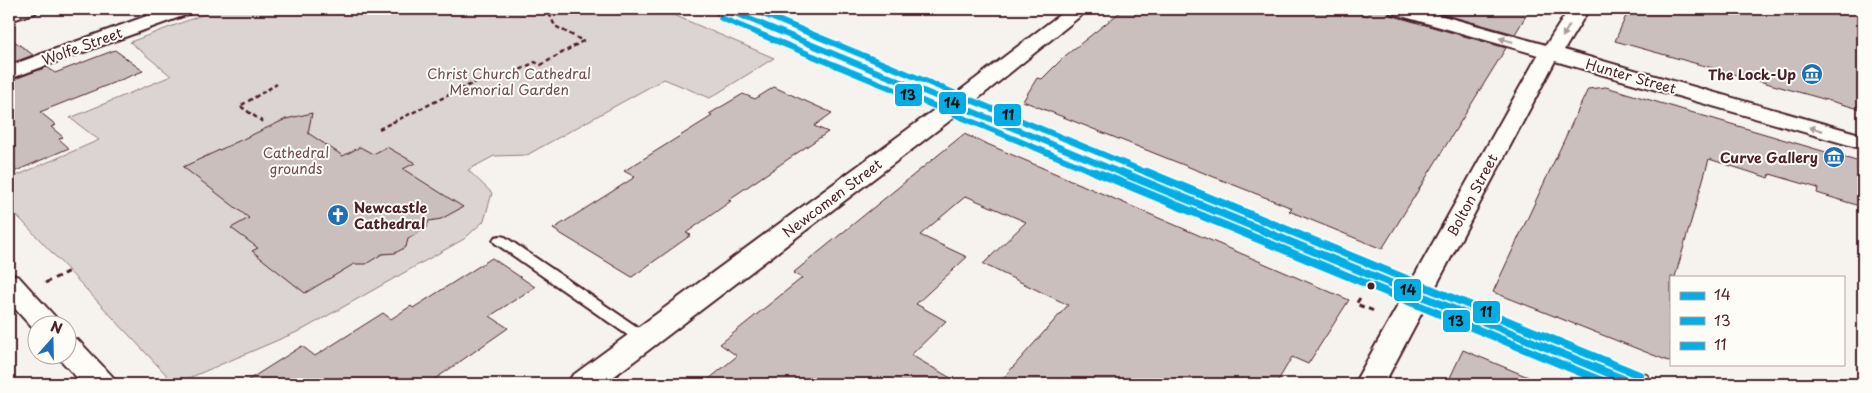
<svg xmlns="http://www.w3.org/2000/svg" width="1872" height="393" font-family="'Playpen Sans',sans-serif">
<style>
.green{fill:#dcd4d2;stroke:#937a7e}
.building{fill:#cbbfbe;stroke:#4a1f2b}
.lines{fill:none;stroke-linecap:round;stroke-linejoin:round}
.service-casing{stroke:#4a1f2b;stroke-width:4}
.minor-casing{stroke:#4a1f2b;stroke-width:4}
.secondary-casing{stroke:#4a1f2b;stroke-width:3}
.path-far1{stroke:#4a1f2b;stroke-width:2.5;stroke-dasharray:4.5 3;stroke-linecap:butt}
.path{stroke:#4a1f2b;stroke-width:3;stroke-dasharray:5.5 4.5;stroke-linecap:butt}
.service{fill:#fdfcf7;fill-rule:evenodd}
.minor{fill:#fdfcf7;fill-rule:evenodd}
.secondary{fill:#fdfcf7;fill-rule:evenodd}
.bus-1-far1-casing{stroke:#fdfcf7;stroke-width:9}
.bus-1-casing{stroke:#fdfcf7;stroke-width:12}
.bus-2-far1-casing{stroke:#fdfcf7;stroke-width:9}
.bus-2-casing{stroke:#fdfcf7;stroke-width:12}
.bus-3-far1-casing{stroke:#fdfcf7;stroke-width:9}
.bus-3-casing{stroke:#fdfcf7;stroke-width:12}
.bus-1-far1{stroke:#04aee5;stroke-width:6}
.bus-1{stroke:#04aee5;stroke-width:8}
.bus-2-far1{stroke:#04aee5;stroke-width:6}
.bus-2{stroke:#04aee5;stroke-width:8}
.bus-3-far1{stroke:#04aee5;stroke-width:6}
.bus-3{stroke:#04aee5;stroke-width:8}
.oneway{fill:#ac999b}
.bus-dot{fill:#4a1f2b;stroke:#fdfcf7;stroke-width:2}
.labels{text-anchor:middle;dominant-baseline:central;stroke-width:4;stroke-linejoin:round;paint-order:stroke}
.street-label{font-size:14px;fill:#4a1f2b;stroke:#fdfcf7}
.park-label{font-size:14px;fill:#6e4c55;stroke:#fdfcf7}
.poi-label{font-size:14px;font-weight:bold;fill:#4a1f2b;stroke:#fdfcf7;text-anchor:end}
.line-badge{stroke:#fdfcf7;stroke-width:2}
.pale-badge-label{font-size:14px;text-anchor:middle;font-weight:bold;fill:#111}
</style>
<rect width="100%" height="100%" fill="#f6f3ef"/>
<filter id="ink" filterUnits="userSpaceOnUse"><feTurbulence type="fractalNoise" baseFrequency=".02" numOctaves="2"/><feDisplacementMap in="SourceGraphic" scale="10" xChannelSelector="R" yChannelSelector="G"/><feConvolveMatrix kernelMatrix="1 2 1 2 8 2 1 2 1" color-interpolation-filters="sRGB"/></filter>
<g filter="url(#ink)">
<polygon class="green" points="218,9 660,9 774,58 710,98 664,79 527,155 494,156 468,170 492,193 484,221 464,239 304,329 175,384 9,207 9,179 99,140 70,118 171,76 130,42"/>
<g class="building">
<polygon points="1124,9 1344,9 1368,16 1369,9 1386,9 1390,15 1506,48 1382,249 1289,211 1292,208 1023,101 1037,78 1042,79 1065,56"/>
<polygon points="1424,9 1530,9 1515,34"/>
<polygon points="1629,9 1863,9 1863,110 1615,41"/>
<polygon points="9,37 33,55 9,64"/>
<polygon points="115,50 143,71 40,112 56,125 51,127 63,137 59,139 69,148 9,174 9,81 47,67 55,73"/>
<polygon points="774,87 832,113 814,126 828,132 728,200 731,201 686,233 691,235 632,277 553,229 635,177 624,171 712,116 709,114 743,94 755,99"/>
<polygon points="1606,87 1863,163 1863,207 1817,193 1818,188 1770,174 1769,178 1709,159 1675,277 1671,277 1671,362 1493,292 1588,89"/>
<polygon points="312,113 308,133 343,156 360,147 373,154 387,147 415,163 403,169 463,207 441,219 429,221 426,228 408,239 406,247 395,253 382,254 366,264 354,264 305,293 252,251 258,248 231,228 249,218 183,167 286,119"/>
<polygon points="964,134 1052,172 1349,300 1308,364 1292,357 1276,384 998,384 1068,305 983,264 1026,222 966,196 920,235 967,257 916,304 946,321 911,355 961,384 703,384 737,356 720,344 802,278 793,273"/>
<polygon points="492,258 535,287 490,316 508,328 428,384 242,384 302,346 315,356 383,313 391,319 411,306 413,308"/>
<polygon points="1463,350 1545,384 1447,384"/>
</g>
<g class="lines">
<g class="service-casing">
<polygon id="service" points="500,236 505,237 649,335 651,339 649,343 644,344 639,343 495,243 493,240 495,237"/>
</g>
<g class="minor-casing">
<g id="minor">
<polygon points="9,9 38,9 35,13 9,21"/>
<polygon points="166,9 194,9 191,13 9,79 9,66"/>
<polygon points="1067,9 1089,9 965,109 604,384 568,384 572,376 949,99"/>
<polygon points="1388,9 1418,9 1546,45 1569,9 1589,9 1564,50 1863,135 1863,149 1555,61 1384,384 1354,384 1538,55 1391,13"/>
<polygon points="9,274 19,277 57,319 61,326 38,326 37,333 9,302"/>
<polygon points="68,337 78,340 112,376 116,384 83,384 57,356 68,356"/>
</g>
</g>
<g class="secondary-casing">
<polygon id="secondary" points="714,9 743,9 1647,375 1652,384 1602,384 717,14"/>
</g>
<g class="path-far1">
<polyline points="263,122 240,106 277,84"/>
<polyline points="379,129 492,74 503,79 535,62 541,65 583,41 555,26 547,9"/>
</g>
<g class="path">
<polyline points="45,283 71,270"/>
<polyline points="1360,298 1356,304 1374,311"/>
</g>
<use href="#service" class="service"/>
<use href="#minor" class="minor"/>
<use href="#secondary" class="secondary"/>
<g class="bus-1-far1-casing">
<polyline id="bus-1-far1" points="725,9 1124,174"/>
</g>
<g class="bus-1-casing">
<polyline id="bus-1" points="1121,172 1635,384"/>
</g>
<g class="bus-2-far1-casing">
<polyline id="bus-2-far1" points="721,18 1099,174"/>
</g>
<g class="bus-2-casing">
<polyline id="bus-2" points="1096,172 1609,384"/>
</g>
<g class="bus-3-far1-casing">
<polyline id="bus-3-far1" points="751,9 1150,174"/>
</g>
<g class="bus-3-casing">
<polyline id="bus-3" points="1147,172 1639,375"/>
</g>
<use href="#bus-1-far1" class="bus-1-far1"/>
<use href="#bus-1" class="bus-1"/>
<use href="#bus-2-far1" class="bus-2-far1"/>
<use href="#bus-2" class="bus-2"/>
<use href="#bus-3-far1" class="bus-3-far1"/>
<use href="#bus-3" class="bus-3"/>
</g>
<defs><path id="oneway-solid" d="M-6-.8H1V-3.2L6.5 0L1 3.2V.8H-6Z" transform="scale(1.25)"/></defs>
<g class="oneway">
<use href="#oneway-solid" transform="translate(1566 31) rotate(120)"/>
<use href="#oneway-solid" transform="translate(1506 40) rotate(-164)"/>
<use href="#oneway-solid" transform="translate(1816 129) rotate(-164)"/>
</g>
</g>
<defs>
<g id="museum-disc" transform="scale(1.125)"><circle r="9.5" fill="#1f6fb2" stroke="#fdfcf7"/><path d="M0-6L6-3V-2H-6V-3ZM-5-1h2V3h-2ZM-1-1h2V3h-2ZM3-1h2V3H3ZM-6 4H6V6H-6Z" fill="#fff"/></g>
<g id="church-disc" transform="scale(1.125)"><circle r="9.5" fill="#1f6fb2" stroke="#fdfcf7"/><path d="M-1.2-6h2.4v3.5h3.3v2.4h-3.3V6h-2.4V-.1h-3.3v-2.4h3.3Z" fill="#fff"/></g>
</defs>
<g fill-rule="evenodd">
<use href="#museum-disc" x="1812" y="74"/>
<use href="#museum-disc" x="1834" y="157"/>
<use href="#church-disc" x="338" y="215"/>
</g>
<circle class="bus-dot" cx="1371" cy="286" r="4.5"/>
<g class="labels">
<g class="street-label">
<text transform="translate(82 46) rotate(-20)">Wolfe Street</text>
<text transform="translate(1631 76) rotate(16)">Hunter Street</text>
<text transform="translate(1472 195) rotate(-62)">Bolton Street</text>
<text transform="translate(832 198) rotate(-37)">Newcomen Street</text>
</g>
<g class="park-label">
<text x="509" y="73">Christ Church Cathedral<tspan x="509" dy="16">Memorial Garden</tspan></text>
<text x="296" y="152">Cathedral<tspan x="296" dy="16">grounds</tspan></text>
</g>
<g class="poi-label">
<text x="1796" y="74">The Lock-Up</text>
<text x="1818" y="157">Curve Gallery</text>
<text x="354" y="207" text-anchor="start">Newcastle<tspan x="354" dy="16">Cathedral</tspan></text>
</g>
</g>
<g class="line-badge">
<rect x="894" y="83" width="29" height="24" rx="5" fill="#04aee5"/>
<rect x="938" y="91" width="29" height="24" rx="5" fill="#04aee5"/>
<rect x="993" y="103" width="29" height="24" rx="5" fill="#04aee5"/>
<rect x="1393" y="278" width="29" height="24" rx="5" fill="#04aee5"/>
<rect x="1472" y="300" width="29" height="24" rx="5" fill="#04aee5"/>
<rect x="1442" y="309" width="29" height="24" rx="5" fill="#04aee5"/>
</g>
<g class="pale-badge-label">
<text x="908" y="100">13</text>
<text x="952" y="108">14</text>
<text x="1008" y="120">11</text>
<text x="1408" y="295">14</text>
<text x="1486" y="317">11</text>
<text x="1456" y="326">13</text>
</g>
<rect width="1872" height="393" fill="none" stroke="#fdfcf7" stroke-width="30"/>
<rect x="15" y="15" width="1842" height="363" fill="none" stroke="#4a1f2b" stroke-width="2" filter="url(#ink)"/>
<rect x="1670" y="276" width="175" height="90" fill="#fdfcf7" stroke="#b5a4a5"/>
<rect x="1680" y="292" width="25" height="8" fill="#04aee5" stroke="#b5a4a5"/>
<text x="1714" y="300" font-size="15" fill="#4a1f2b">14</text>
<rect x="1680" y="317" width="25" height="8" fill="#04aee5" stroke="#b5a4a5"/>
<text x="1714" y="326" font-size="15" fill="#4a1f2b">13</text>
<rect x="1680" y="342" width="25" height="8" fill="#04aee5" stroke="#b5a4a5"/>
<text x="1714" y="350" font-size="15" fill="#4a1f2b">11</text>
<g transform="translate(52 340) rotate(20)"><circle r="24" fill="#fdfcf7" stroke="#b5a4a5"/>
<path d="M0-4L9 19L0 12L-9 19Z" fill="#1f6fb2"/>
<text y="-8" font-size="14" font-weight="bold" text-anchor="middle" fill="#4a1f2b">N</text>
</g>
</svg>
